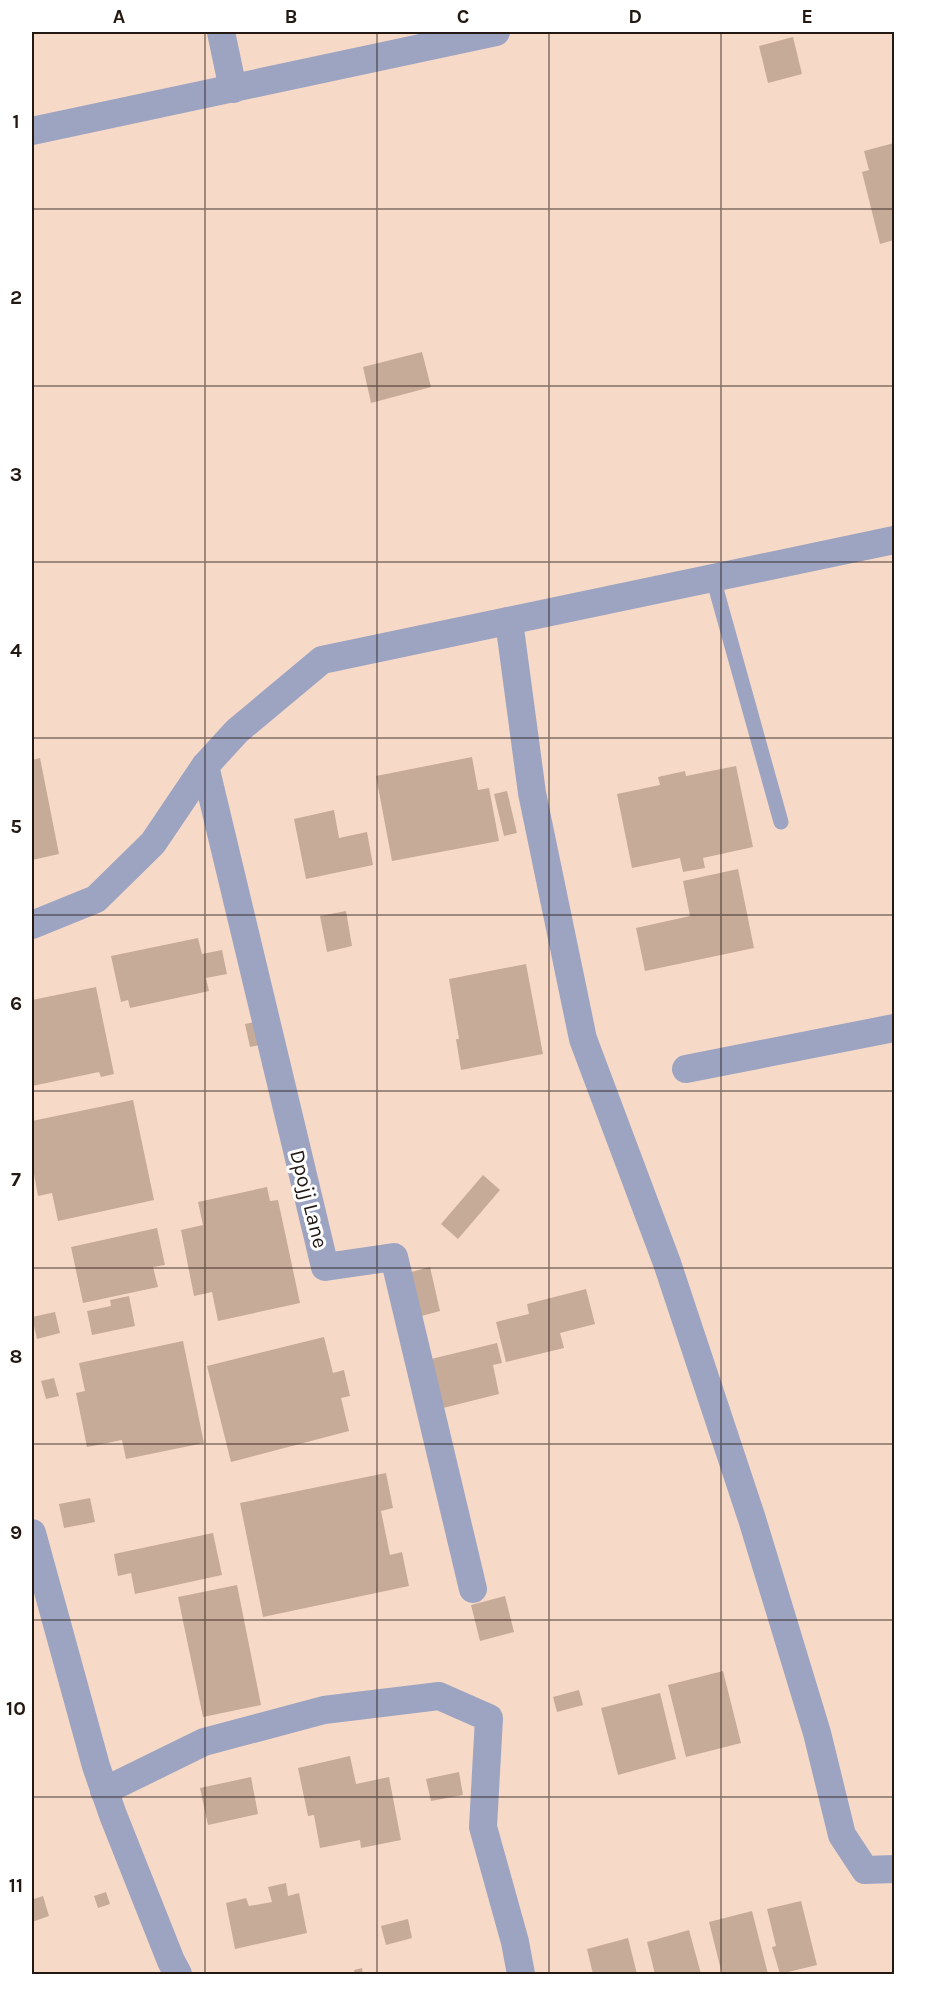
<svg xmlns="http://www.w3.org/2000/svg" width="926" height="2006" font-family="Karla,sans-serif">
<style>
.building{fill:#c7ab99}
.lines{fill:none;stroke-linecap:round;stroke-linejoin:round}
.service{stroke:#9ca4c2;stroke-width:15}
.minor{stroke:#9ca4c2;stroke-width:28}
.grid{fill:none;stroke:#231812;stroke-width:1.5;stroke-opacity:0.55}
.labels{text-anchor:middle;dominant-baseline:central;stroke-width:6;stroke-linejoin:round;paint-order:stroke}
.street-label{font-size:21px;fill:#231812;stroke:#fff}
.neatline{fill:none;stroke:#231812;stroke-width:2}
.grid-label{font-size:20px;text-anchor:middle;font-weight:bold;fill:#231812}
</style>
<rect width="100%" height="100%" fill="#f7d9c7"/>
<g class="building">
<polygon points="793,37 802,74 768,83 759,46"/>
<polygon points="894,143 894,240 880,244 862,172 869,170 864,151"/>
<polygon points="422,352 431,387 371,403 363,367"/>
<polygon points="472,757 478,790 489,788 499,841 392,861 376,776"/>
<polygon points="40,758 59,854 32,860 32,760"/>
<polygon points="736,766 753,847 703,858 705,868 683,872 680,858 632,868 617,794 660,785 658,777 685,771 686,776"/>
<polygon points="507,791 517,833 504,836 494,794"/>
<polygon points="334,810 339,838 367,832 373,865 306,879 294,819"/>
<polygon points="738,869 754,948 645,971 636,928 690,916 683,881"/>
<polygon points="346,911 352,946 327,952 320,916"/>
<polygon points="198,938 202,954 222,950 227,974 206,978 209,991 130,1008 128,1000 121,1002 111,956"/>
<polygon points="526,964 543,1054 461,1070 456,1039 459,1039 449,979"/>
<polygon points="96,987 114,1074 101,1077 99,1072 32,1086 32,1000"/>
<polygon points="264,1020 269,1043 250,1047 245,1024"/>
<polygon points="133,1100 154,1200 58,1221 52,1193 38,1196 32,1163 32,1121"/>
<polygon points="483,1175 500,1190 458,1239 441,1224"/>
<polygon points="267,1187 270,1201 278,1200 300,1303 218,1321 212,1292 194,1296 181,1230 203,1225 198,1202"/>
<polygon points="157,1228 165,1265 153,1267 158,1287 83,1303 71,1247"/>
<polygon points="430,1267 440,1311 418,1317 407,1273"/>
<polygon points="586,1289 595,1324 560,1333 564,1348 506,1362 496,1322 529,1314 527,1304"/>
<polygon points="129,1296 135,1326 92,1335 87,1311 111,1306 110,1300"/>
<polygon points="55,1312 60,1333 37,1339 32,1317"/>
<polygon points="324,1337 333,1373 344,1370 350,1396 341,1398 349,1431 231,1462 207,1366"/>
<polygon points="183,1341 204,1443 126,1459 122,1440 87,1447 76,1393 85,1391 79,1363"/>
<polygon points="497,1343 502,1363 493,1365 499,1394 439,1409 427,1360"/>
<polygon points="54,1378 59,1396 46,1399 41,1381"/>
<polygon points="386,1473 393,1508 381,1511 390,1555 402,1552 409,1586 263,1617 240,1503"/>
<polygon points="90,1498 95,1522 64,1528 59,1504"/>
<polygon points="213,1533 222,1575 135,1594 131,1573 118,1576 114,1554"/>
<polygon points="237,1585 261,1705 203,1717 178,1597"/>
<polygon points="505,1596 514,1632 480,1641 471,1605"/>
<polygon points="723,1671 741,1743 686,1757 668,1685"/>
<polygon points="579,1690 583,1705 557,1712 553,1697"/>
<polygon points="660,1693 676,1759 618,1775 601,1708"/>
<polygon points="350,1756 356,1784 389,1777 401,1840 361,1848 360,1840 320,1848 314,1815 308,1816 298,1768"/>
<polygon points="459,1772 463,1795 431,1801 426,1779"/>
<polygon points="251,1777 258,1814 208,1825 200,1788"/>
<polygon points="286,1883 288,1896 299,1893 307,1933 235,1949 226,1903 246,1898 249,1906 272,1902 268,1887"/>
<polygon points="106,1892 110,1904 98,1908 94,1896"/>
<polygon points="32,1894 34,1899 43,1896 49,1916 32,1922"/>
<polygon points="801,1901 817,1965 780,1974 772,1947 776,1946 767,1909"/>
<polygon points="752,1911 768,1974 722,1974 709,1922"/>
<polygon points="408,1919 412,1938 386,1945 381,1926"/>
<polygon points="689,1930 701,1974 655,1974 647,1942"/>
<polygon points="628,1938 637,1974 593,1974 587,1949"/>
<polygon points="362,1968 363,1974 355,1974 354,1970"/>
</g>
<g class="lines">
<polyline class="service" points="713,578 781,822"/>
<g class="minor">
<polyline points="221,32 233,89"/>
<polyline points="32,131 496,32"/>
<polyline points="509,621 532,793 583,1039 667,1263 752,1519 817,1733 842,1835 865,1870 894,1869"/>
<polyline points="205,766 325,1267 394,1257 473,1589"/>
<polyline points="32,925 96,899 153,843 205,766 237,731 322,660 894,540"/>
<polyline points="686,1069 894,1028"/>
<polyline points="32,1533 96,1766 113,1815 171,1961 178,1974"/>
<polyline points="104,1791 204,1742 324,1710 439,1696 489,1718 483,1827 515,1942 521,1974"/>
</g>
</g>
<path class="grid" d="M205,32V1974M377,32V1974M549,32V1974M721,32V1974M32,209H894M32,386H894M32,562H894M32,738H894M32,915H894M32,1091H894M32,1268H894M32,1444H894M32,1620H894M32,1797H894"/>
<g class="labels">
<g class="street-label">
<text transform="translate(309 1199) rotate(76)">Dpojj Lane</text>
</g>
</g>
<rect width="926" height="2006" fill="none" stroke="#ffffff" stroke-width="66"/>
<rect x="33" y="33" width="860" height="1940" class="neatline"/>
<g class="grid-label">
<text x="119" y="23">A</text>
<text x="291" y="23">B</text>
<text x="463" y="23">C</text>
<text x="635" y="23">D</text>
<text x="807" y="23">E</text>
<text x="16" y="128">1</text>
<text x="16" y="304">2</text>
<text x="16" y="481">3</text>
<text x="16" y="657">4</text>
<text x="16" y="833">5</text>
<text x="16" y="1010">6</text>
<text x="16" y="1186">7</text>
<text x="16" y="1363">8</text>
<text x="16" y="1539">9</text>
<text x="16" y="1715">10</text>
<text x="16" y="1892">11</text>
</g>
</svg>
